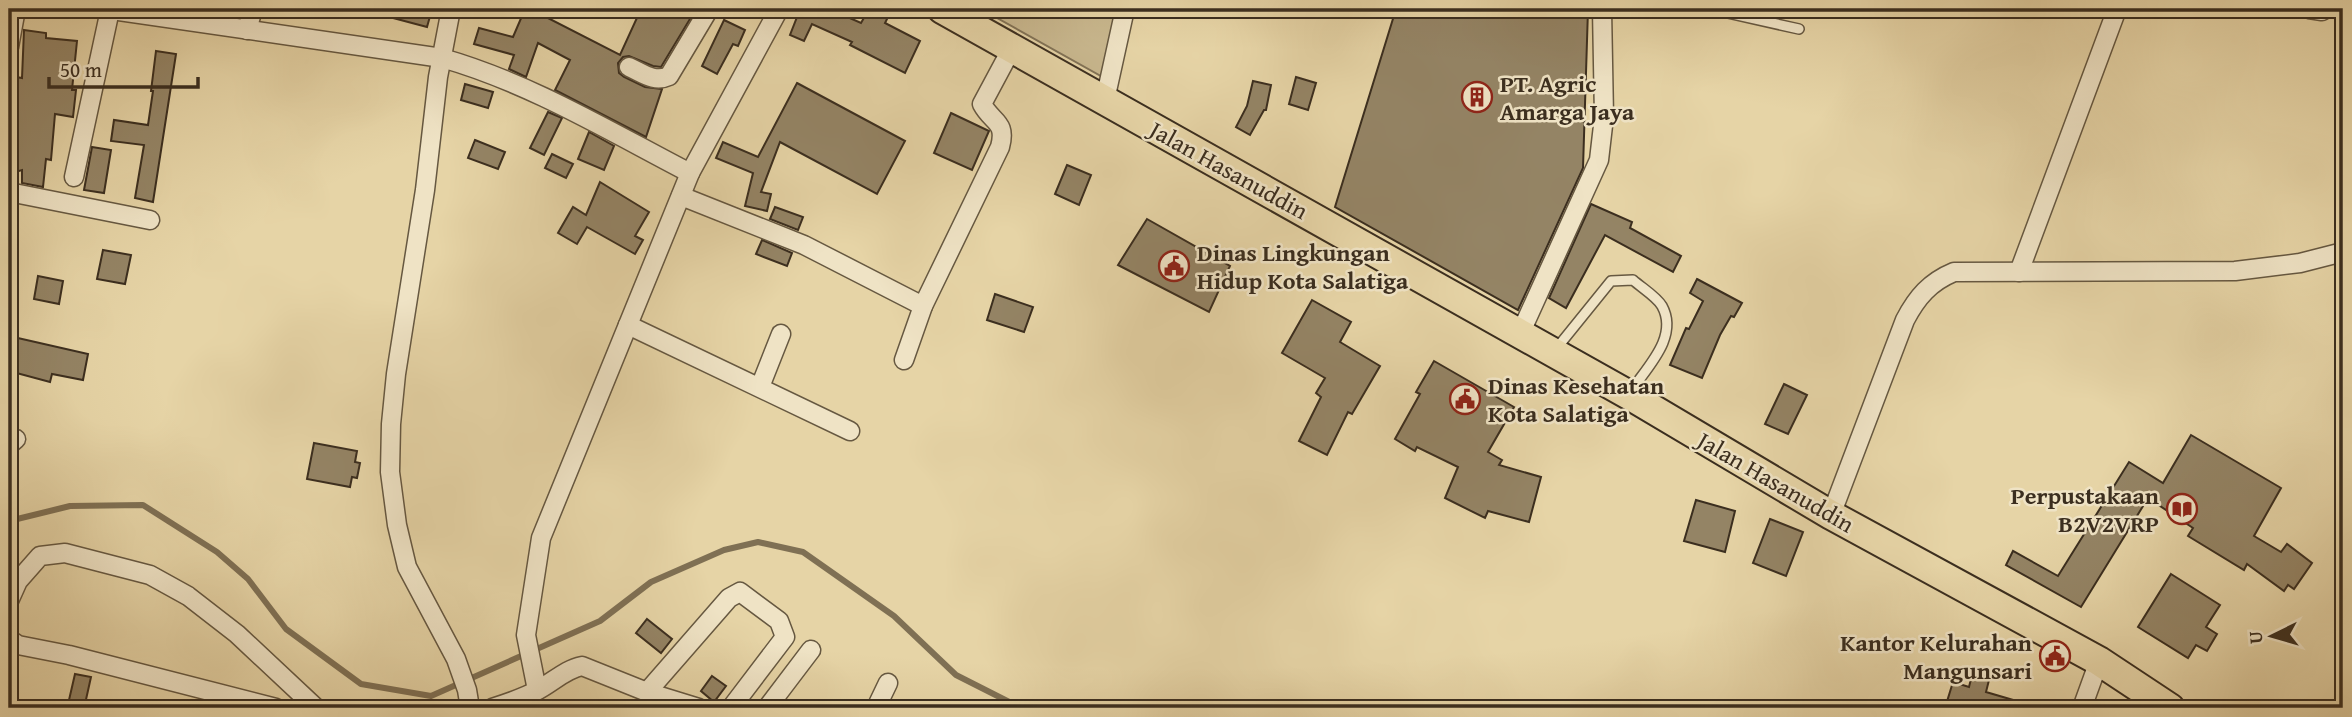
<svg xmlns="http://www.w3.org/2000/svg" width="2352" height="717" font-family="'Gentium Book Plus',serif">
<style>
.green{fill:#c9b88f;stroke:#827357;stroke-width:2}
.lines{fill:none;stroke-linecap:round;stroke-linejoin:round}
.stream{stroke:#7f7054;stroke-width:6}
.building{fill:#948465;stroke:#3b2e1f;stroke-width:2}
.service-casing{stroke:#665841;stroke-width:12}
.minor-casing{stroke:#665841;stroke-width:21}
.primary-casing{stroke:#3b2e1f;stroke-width:32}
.service{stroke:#efe3c5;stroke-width:9}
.minor{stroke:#efe3c5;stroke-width:18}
.primary{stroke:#e6d4a6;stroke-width:28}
.labels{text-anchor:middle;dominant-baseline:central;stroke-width:5;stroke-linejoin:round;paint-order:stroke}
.poi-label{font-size:24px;font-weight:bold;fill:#3b2e1f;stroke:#efe3c5;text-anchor:start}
.street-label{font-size:24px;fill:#3b2e1f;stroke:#efe3c5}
</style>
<rect width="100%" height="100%" fill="#e6d4a6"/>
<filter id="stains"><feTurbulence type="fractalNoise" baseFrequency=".00286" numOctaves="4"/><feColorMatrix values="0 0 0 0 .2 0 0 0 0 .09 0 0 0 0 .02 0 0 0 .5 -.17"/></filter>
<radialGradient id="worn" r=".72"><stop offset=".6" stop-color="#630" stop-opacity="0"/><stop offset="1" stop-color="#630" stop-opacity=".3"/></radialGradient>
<polygon class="green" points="981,9 1127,9 1108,80"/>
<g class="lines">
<polyline class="stream" points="9,521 70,506 143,505 217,552 248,579 286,629 361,684 431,696 600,621 651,582 724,550 758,542 803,552 894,616 956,675 1021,708"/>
</g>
<g class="building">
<polygon points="379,9 432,9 427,27 378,14"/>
<polygon points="525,9 542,9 540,14 620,55 641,9 696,9 661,67 653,66 629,56 623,57 618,63 619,73 624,77 645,87 662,89 646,137 555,90 570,60 538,43 526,77 509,69 514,55 474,44 479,28 513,37"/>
<polygon points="790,9 829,9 861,23 869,9 882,9 890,13 885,23 920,41 905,73 850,45 852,42 812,24 804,41 790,35 797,17 789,14"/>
<polygon points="1396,9 1588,9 1583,168 1518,310 1335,207"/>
<polygon points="724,20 745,30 738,46 733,44 717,74 702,66"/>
<polygon points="24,30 46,33 46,38 77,41 72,90 76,90 73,117 55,114 51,160 46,159 43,187 22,183 22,170 9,174 9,103 16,77 22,78"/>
<polygon points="156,51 176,54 153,202 135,198 144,145 111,141 114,120 148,125 153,91 151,91"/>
<polygon points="1296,77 1316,83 1308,110 1289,104"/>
<polygon points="1253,81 1271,85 1266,110 1264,110 1250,135 1236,127 1247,106"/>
<polygon points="797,83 905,141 877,194 780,142 761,192 771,194 767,211 745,206 753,173 716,158 723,142 758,157"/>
<polygon points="465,84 493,92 488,108 461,100"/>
<polygon points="548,112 562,118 544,155 530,148"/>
<polygon points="951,113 989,131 972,170 934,153"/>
<polygon points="589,132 614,146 604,170 578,159"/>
<polygon points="475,140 505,152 498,169 468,158"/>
<polygon points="92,147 111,150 104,193 84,190"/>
<polygon points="552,154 573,164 566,178 545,168"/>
<polygon points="1067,165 1091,175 1079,205 1055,194"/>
<polygon points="600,182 649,212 635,236 643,240 635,254 587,227 577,244 558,233 573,207 586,215"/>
<polygon points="1591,204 1632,222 1630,228 1681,256 1673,272 1605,235 1566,308 1549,298"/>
<polygon points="775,207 803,217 798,230 770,219"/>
<polygon points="1147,219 1230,266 1209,312 1118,265"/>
<polygon points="762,240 792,253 787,266 756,254"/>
<polygon points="103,250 131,255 125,284 97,279"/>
<polygon points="38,276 63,281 59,304 34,299"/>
<polygon points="1697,279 1742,303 1734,317 1731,316 1720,335 1702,378 1670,365 1686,328 1689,329 1703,301 1690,293"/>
<polygon points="995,294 1033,307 1024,332 987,320"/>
<polygon points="1312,300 1351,322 1340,342 1380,366 1352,414 1348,412 1327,455 1299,441 1321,397 1316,393 1325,378 1282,353"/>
<polygon points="9,336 88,354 83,380 52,374 50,382 9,371"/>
<polygon points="1434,361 1514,407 1488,452 1502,460 1499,465 1541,477 1529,522 1488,511 1485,518 1445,498 1458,467 1417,447 1415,451 1395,439 1420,394 1416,392"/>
<polygon points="1784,384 1807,395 1788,434 1765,424"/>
<polygon points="2191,435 2281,488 2254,536 2281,552 2287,544 2312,563 2294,589 2288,585 2284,591 2247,564 2244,570 2188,536 2193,528 2148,498 2081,607 2006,565 2013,551 2058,576 2129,462 2163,483"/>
<polygon points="314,443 357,451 355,462 360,463 357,478 352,477 350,487 307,479"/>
<polygon points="1696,500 1735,511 1725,552 1684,541"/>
<polygon points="1770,519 1803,532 1786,576 1753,563"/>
<polygon points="2171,574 2220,605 2206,627 2217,634 2207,651 2196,645 2188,658 2138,627"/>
<polygon points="647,619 672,639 661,653 636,633"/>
<polygon points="1974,667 1991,672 1986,692 2027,704 2027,708 1945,708 1953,682 1969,687"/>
<polygon points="75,674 91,677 85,704 69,700"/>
<polygon points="712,676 726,686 714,702 701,691"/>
</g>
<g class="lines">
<g class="service-casing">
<g id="service">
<polyline points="1710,9 1799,29"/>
<path d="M1556,349L1611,281L1633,280C1642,288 1657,297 1662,306C1679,337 1647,367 1631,391"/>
</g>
</g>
<g class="minor-casing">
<g id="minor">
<path d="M105,9L442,58C530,83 609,131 690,173L779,9"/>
<polyline points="451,9 438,77 425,190 396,374 391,424 390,472 397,525 407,567 456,659 467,690 470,708"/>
<polyline points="2309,9 2322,11 2325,9"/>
<polyline points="247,30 253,9"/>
<polyline points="9,47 16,9"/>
<path d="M629,67C643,73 654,83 669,76L709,9"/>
<polyline points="1105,100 1125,9"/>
<polyline points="74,177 110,10"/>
<polyline points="9,192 150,220"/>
<polyline points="681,196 804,245 923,306"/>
<polyline points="2019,272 2117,9"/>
<polyline points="628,325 850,431"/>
<polyline points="1520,334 1599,160 1604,117 1602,9"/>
<path d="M904,360L923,306L1000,147C1007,121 992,123 982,104L1012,48"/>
<polyline points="760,387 781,334"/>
<polyline points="9,445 16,439"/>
<path d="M1831,515L1905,320C1917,297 1930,282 1954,272L2235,271L2300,263L2343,252"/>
<polyline points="9,601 18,581 40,556 65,553 150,575 188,596 237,634 316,708"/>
<polyline points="9,639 18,645 69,655 276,708"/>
<polyline points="537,690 526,635 541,538 690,173"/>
<polyline points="647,692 729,598 740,592 779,621 785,637 731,708"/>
<path d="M492,708C508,703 523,698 538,690C553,682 566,669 582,666L647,692L699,708"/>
<polyline points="767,708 811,650"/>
<polyline points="876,708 888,683"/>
<polyline points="2082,708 2099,661"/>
</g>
</g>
<g class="primary-casing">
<polyline id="primary" points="942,9 1629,395 1831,515 2099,661 2170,708"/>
</g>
<use href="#service" class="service"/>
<use href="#minor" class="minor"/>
<use href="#primary" class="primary"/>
</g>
<defs>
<g id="building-ring" transform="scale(1.575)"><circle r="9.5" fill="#efe3c5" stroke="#8f2418" stroke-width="1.5"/><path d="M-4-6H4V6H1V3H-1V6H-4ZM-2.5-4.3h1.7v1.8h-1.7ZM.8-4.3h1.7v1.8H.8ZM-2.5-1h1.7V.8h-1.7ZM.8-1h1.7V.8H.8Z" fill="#8f2418"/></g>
<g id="civic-ring" transform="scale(1.575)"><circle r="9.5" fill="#efe3c5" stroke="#8f2418" stroke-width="1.5"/><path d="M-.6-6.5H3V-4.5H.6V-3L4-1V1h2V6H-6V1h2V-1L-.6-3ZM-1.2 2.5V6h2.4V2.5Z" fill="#8f2418"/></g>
<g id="library-ring" transform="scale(1.575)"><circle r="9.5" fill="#efe3c5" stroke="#8f2418" stroke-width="1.5"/><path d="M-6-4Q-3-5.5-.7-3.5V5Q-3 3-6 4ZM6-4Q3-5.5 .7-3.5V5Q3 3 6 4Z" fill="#8f2418"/></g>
</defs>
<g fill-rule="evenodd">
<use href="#building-ring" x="1477" y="97"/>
<use href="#civic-ring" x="1174" y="266"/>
<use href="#civic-ring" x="1465" y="399"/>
<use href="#library-ring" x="2182" y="509"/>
<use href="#civic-ring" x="2055" y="656"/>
</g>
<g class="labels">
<g class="poi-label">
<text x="1500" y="83">PT. Agric<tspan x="1500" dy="28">Amarga Jaya</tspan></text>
<text x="1197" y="252">Dinas Lingkungan<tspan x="1197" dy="28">Hidup Kota Salatiga</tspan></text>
<text x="1488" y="385">Dinas Kesehatan<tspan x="1488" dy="28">Kota Salatiga</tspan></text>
<text x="2159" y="495" text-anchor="end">Perpustakaan<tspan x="2159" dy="28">B2V2VRP</tspan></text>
<text x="2032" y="642" text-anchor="end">Kantor Kelurahan<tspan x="2032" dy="28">Mangunsari</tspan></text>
</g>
<g class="street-label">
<text transform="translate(1229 170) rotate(29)">Jalan Hasanuddin</text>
<text transform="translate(1776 482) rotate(30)">Jalan Hasanuddin</text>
</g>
</g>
<rect width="2352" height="717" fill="none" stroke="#e6d4a6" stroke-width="35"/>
<rect x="10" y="10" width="2331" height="696" fill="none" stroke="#3b2e1f" stroke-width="3.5"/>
<rect x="18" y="18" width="2317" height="682" fill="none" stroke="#3b2e1f" stroke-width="2"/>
<g transform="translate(2272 636) rotate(265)" stroke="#efe3c5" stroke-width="5" paint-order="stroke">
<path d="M0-5L12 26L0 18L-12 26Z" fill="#3b2e1f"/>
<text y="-10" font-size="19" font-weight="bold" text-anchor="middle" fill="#3b2e1f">U</text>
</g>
<path d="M49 77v10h149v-10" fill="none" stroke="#3b2e1f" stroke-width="3.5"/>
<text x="60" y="77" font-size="21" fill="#3b2e1f" stroke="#efe3c5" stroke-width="5" paint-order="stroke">50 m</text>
<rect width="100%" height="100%" filter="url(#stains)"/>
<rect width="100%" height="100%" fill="url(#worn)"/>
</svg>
